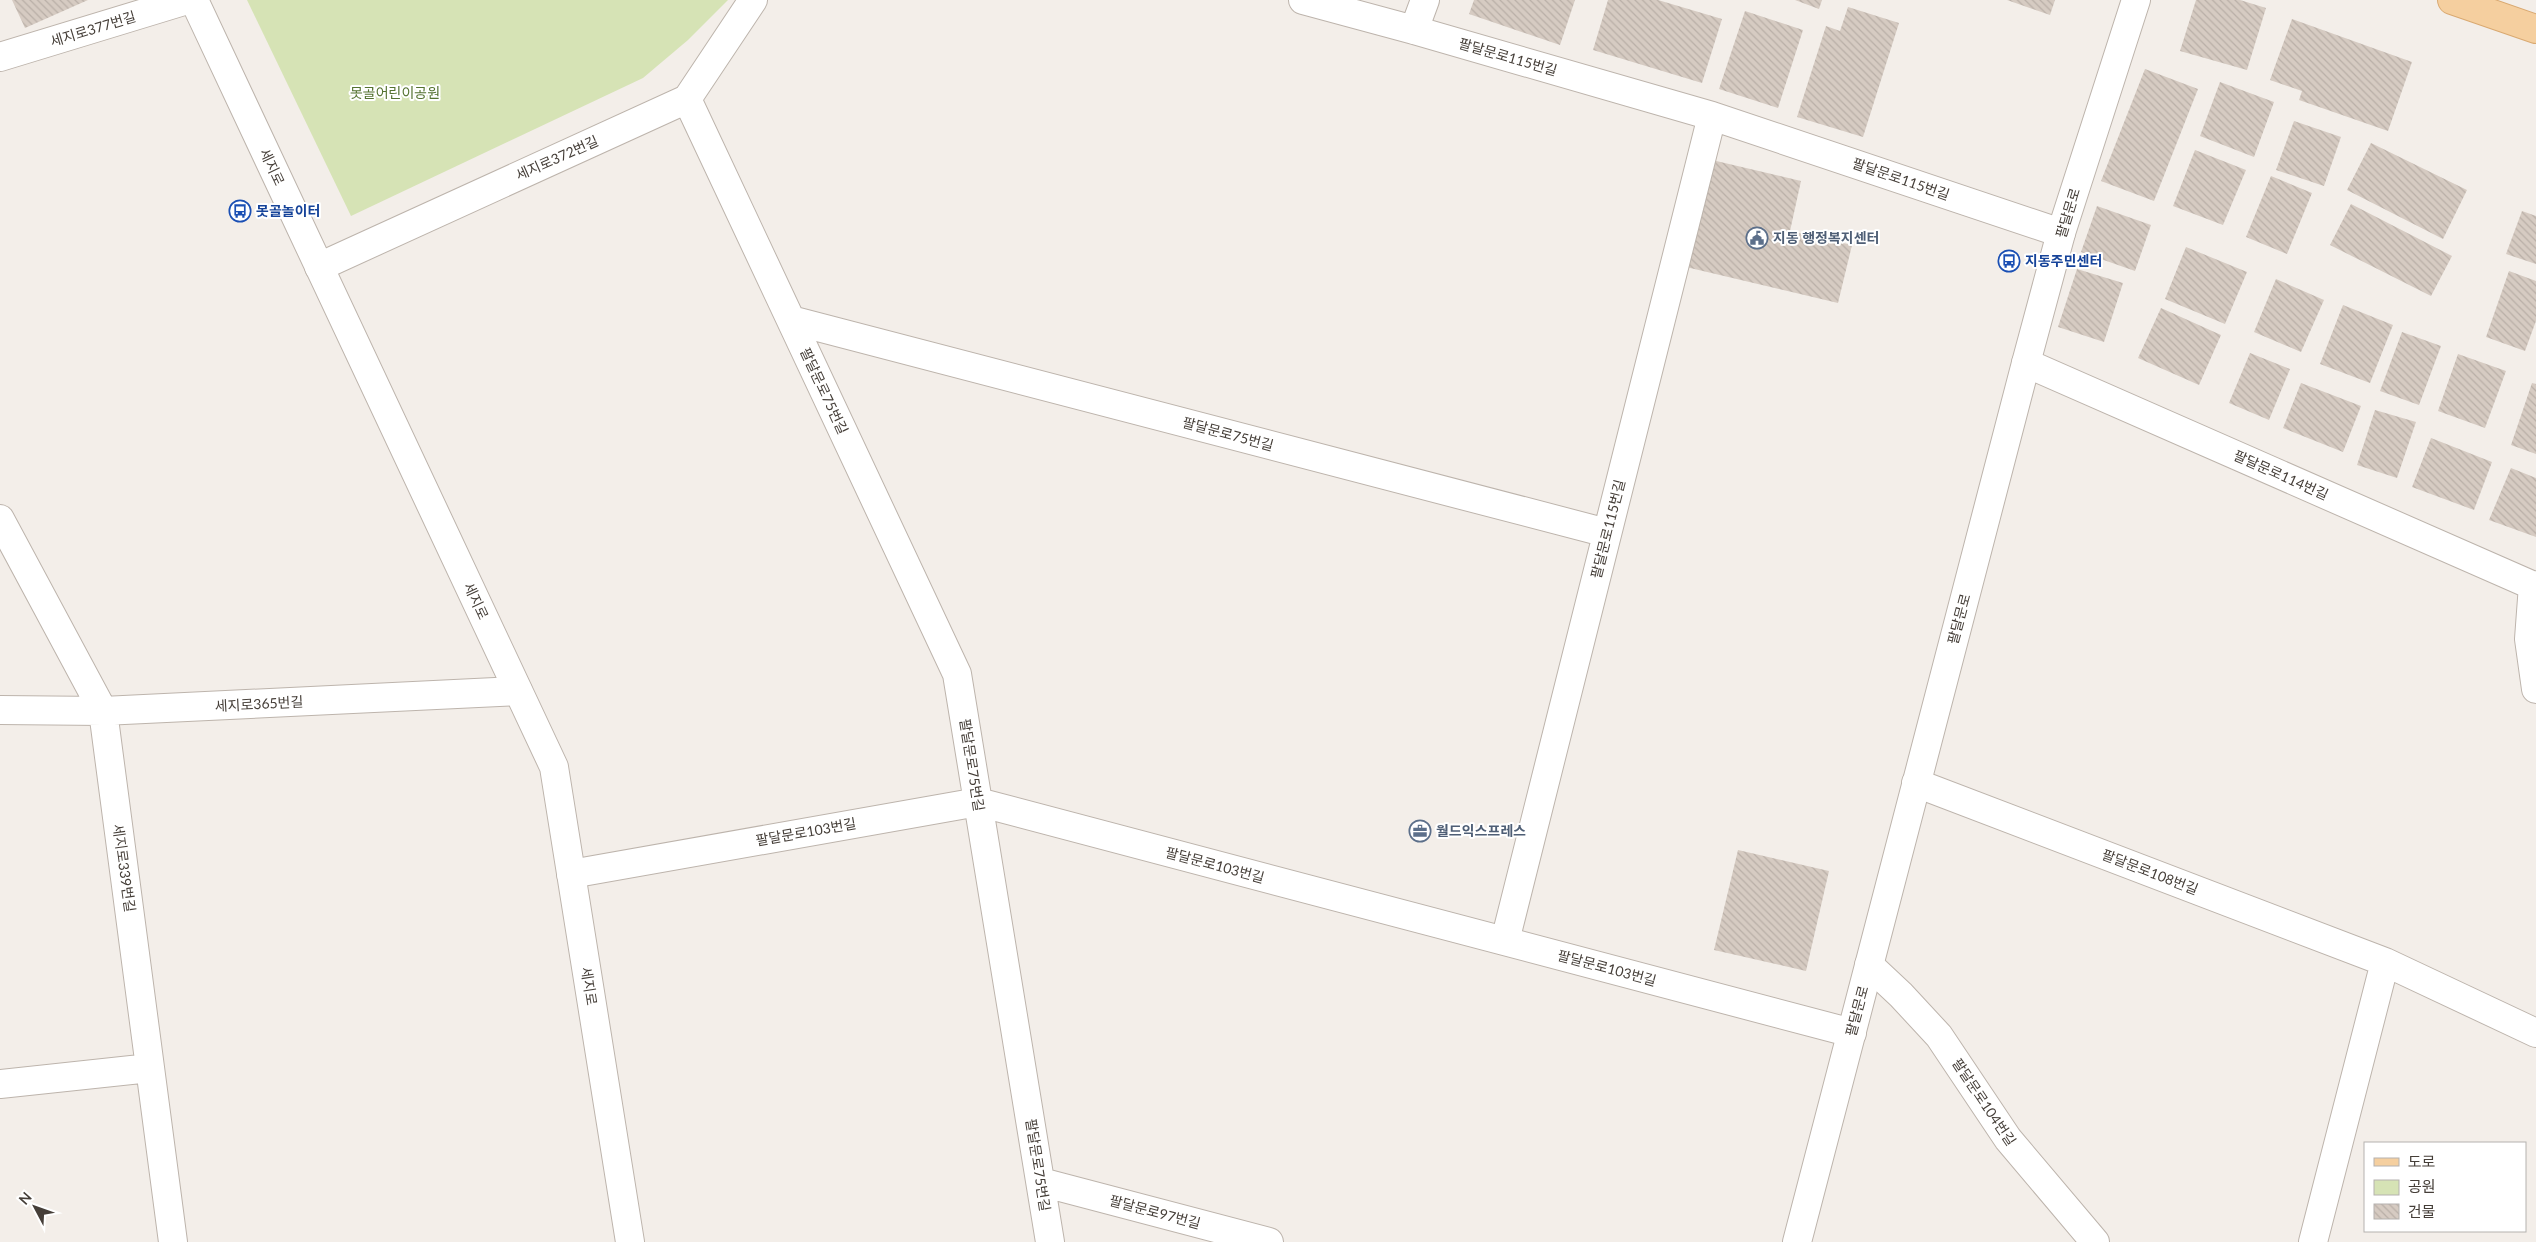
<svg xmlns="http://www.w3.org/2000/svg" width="2536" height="1242" font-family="Lato,'Noto Sans KR',sans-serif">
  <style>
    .green { fill: #d6e3b5 }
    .building { fill: url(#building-back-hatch) }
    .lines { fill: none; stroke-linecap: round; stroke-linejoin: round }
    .minor-casing { stroke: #bdb4ac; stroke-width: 30 }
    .tertiary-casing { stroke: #bdb4ac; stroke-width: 30 }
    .primary-casing { stroke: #d9a971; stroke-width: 30 }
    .minor { stroke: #fff; stroke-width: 28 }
    .tertiary { stroke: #fff; stroke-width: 28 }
    .primary { stroke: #f5cf9f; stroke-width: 28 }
    .labels { text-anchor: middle; stroke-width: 4; stroke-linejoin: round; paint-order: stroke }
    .street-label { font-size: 14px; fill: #453e38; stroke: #fff }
    .park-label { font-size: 14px; fill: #547230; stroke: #fff }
    .transit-label { font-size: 14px; font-weight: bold; fill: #164399; stroke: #fff; text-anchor: start }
    .service-label { font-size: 14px; font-weight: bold; fill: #4e5e75; stroke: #fff; text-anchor: start }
  </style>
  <defs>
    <pattern id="building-back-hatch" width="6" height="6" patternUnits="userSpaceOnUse" patternTransform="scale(1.25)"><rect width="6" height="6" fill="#d6cbc2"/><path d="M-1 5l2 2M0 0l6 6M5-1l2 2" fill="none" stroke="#b9afa7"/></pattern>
  </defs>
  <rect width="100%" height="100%" fill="#f3eee9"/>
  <path class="green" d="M 247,0 L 728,0 L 688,40 L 643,78 L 351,216 Z"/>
  <path class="building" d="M 12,0 L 88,0 L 25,28 Z
    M 1474,0 L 1575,0 L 1560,45 L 1469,14 Z
    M 1608,0 L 1658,0 L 1722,19 L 1702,83 L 1593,50 Z
    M 1795,0 L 1822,0 L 1819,9 Z
    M 2007,0 L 2055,0 L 2050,15 Z
    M 2196,0 L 2240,0 L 2266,8 L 2247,70 L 2180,51 Z
    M 1848,7 L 1899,23 L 1863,137 L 1797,117 L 1826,26 L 1840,31 Z
    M 1745,11 L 1803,30 L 1778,108 L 1719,89 Z
    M 2292,19 L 2412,62 L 2388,131 L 2299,100 L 2302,91 L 2270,80 Z
    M 2145,69 L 2198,89 L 2154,201 L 2101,181 Z
    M 2220,82 L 2274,102 L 2254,157 L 2200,136 Z
    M 2294,121 L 2341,137 L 2324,186 L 2276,170 Z
    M 2371,143 L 2467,190 L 2443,239 L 2347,190 Z
    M 2195,150 L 2246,170 L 2223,225 L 2173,206 Z
    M 1712,160 L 1801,181 L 1790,231 L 1852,245 L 1838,303 L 1686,267 Z
    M 2271,176 L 2312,193 L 2287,254 L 2246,237 Z
    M 2351,204 L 2452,256 L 2431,296 L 2330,245 Z
    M 2097,206 L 2151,225 L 2135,271 L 2081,252 Z
    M 2522,211 L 2536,216 L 2536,264 L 2506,254 Z
    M 2186,247 L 2247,272 L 2225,324 L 2165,299 Z
    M 2077,269 L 2123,283 L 2104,342 L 2058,327 Z
    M 2509,271 L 2536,281 L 2536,321 L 2525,351 L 2486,337 Z
    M 2276,279 L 2324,300 L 2301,352 L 2254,332 Z
    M 2343,305 L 2393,325 L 2370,383 L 2320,364 Z
    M 2161,308 L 2221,335 L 2199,385 L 2138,358 Z
    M 2402,332 L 2441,346 L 2419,405 L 2380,391 Z
    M 2250,353 L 2290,369 L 2269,420 L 2229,403 Z
    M 2458,354 L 2506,371 L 2485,428 L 2438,411 Z
    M 2301,383 L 2361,406 L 2343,452 L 2283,428 Z
    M 2532,383 L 2536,384 L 2536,454 L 2511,445 Z
    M 2375,410 L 2416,422 L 2397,478 L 2357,465 Z
    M 2431,438 L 2492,462 L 2474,510 L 2412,487 Z
    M 2511,468 L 2536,478 L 2536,537 L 2489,520 Z
    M 1738,850 L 1829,871 L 1806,971 L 1714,950 Z"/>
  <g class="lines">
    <g class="minor-casing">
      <path id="minor" d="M 1303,0 L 1414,30 L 1712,116 L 2061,233
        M 1414,30 L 1425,0
        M 0,57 L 187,0
        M 687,99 L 957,674 L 1050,1242
        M 319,267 L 687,99 L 753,0
        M 791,320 L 1607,533
        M 2026,363 L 2536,587
        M 0,519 L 103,711 L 173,1242
        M 2533,585 L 2529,639 L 2536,689
        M 0,710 L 103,711 L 518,691
        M 1916,783 L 2385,962 L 2536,1033
        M 571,874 L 978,802 L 1852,1033
        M 1505,941 L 1712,116
        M 1869,965 L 1901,995 L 1939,1036 L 2008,1139 L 2095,1242
        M 0,1084 L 150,1068
        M 1041,1182 L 1269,1242
        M 2313,1242 L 2385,962"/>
    </g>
    <g class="tertiary-casing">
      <path id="tertiary" d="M 194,0 L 554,767 L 630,1242
        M 1797,1242 L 2026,363 L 2061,233 L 2136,0"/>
    </g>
    <g class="primary-casing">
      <path id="primary" d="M 2452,0 L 2536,29"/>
    </g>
    <use href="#minor" class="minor"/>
    <use href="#tertiary" class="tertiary"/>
    <use href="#primary" class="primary"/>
  </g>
  <defs>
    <g id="bus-ring" transform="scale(1.125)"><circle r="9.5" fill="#fff" stroke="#1a4fb4" stroke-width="1.5"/><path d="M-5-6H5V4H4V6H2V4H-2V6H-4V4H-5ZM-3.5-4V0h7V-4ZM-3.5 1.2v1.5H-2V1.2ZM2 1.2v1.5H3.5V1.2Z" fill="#1a4fb4"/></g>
    <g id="civic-ring" transform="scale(1.125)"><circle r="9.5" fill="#fff" stroke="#5c6f8a" stroke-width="1.5"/><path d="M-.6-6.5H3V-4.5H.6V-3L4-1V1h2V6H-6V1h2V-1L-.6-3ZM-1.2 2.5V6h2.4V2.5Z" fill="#5c6f8a"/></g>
    <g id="office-ring" transform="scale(1.125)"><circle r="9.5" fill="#fff" stroke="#5c6f8a" stroke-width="1.5"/><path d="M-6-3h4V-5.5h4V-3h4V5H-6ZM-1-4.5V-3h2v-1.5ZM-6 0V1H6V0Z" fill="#5c6f8a"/></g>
  </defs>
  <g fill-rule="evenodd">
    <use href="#bus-ring" x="240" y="211"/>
    <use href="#civic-ring" x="1757" y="238"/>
    <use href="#bus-ring" x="2009" y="261"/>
    <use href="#office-ring" x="1420" y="831"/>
  </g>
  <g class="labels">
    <g class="street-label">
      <text transform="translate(93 29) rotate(-17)" y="5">세지로377번길</text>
      <text transform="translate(1508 57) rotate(16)" y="5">팔달문로115번길</text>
      <text transform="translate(557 158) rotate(-24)" y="5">세지로372번길</text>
      <text transform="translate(272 167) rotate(65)" y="5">세지로</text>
      <text transform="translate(1901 179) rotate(19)" y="5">팔달문로115번길</text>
      <text transform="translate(2068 213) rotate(-73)" y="5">팔달문로</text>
      <text transform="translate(824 391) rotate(65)" y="5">팔달문로75번길</text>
      <text transform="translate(1228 434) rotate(15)" y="5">팔달문로75번길</text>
      <text transform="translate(2281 475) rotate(24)" y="5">팔달문로114번길</text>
      <text transform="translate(1608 529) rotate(-76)" y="5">팔달문로115번길</text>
      <text transform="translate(476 601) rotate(65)" y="5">세지로</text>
      <text transform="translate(1959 619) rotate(-75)" y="5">팔달문로</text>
      <text transform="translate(259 704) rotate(-3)" y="5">세지로365번길</text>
      <text transform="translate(972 765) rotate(81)" y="5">팔달문로75번길</text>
      <text transform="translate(806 832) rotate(-10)" y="5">팔달문로103번길</text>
      <text transform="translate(1215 865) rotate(15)" y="5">팔달문로103번길</text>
      <text transform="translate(124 868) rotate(82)" y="5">세지로339번길</text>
      <text transform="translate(2150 872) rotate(21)" y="5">팔달문로108번길</text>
      <text transform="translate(1607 968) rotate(15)" y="5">팔달문로103번길</text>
      <text transform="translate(589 986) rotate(81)" y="5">세지로</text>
      <text transform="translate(1857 1011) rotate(-75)" y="5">팔달문로</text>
      <text transform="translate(1984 1102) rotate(56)" y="5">팔달문로104번길</text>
      <text transform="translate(1038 1165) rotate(81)" y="5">팔달문로75번길</text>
      <text transform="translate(1155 1212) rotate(15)" y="5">팔달문로97번길</text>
    </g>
    <g class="park-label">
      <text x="395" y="98">못골어린이공원</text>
    </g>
    <g class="transit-label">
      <text x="256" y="216">못골놀이터</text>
      <text x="2025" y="266">지동주민센터</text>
    </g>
    <g class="service-label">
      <text x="1773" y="243">지동 행정복지센터</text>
      <text x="1436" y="836">월드익스프레스</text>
    </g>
  </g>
  <rect x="2364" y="1142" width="162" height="90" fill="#ffffff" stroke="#b5b2af"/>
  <rect x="2374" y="1158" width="25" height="8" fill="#f5cf9f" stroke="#b5b2af"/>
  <text x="2408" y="1167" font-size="15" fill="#453e38">도로</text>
  <rect x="2374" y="1180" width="25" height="15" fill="#d6e3b5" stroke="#b5b2af"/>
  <text x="2408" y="1192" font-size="15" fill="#453e38">공원</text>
  <rect x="2374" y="1204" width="25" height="15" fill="url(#building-back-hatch)" stroke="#b5b2af"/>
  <text x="2408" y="1217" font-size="15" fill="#453e38">건물</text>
  <g transform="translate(35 1207) rotate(311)" stroke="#ffffff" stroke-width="4" paint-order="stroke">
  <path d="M0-4L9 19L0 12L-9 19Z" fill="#453e38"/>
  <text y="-8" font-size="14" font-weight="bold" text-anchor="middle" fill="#453e38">N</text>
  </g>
</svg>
